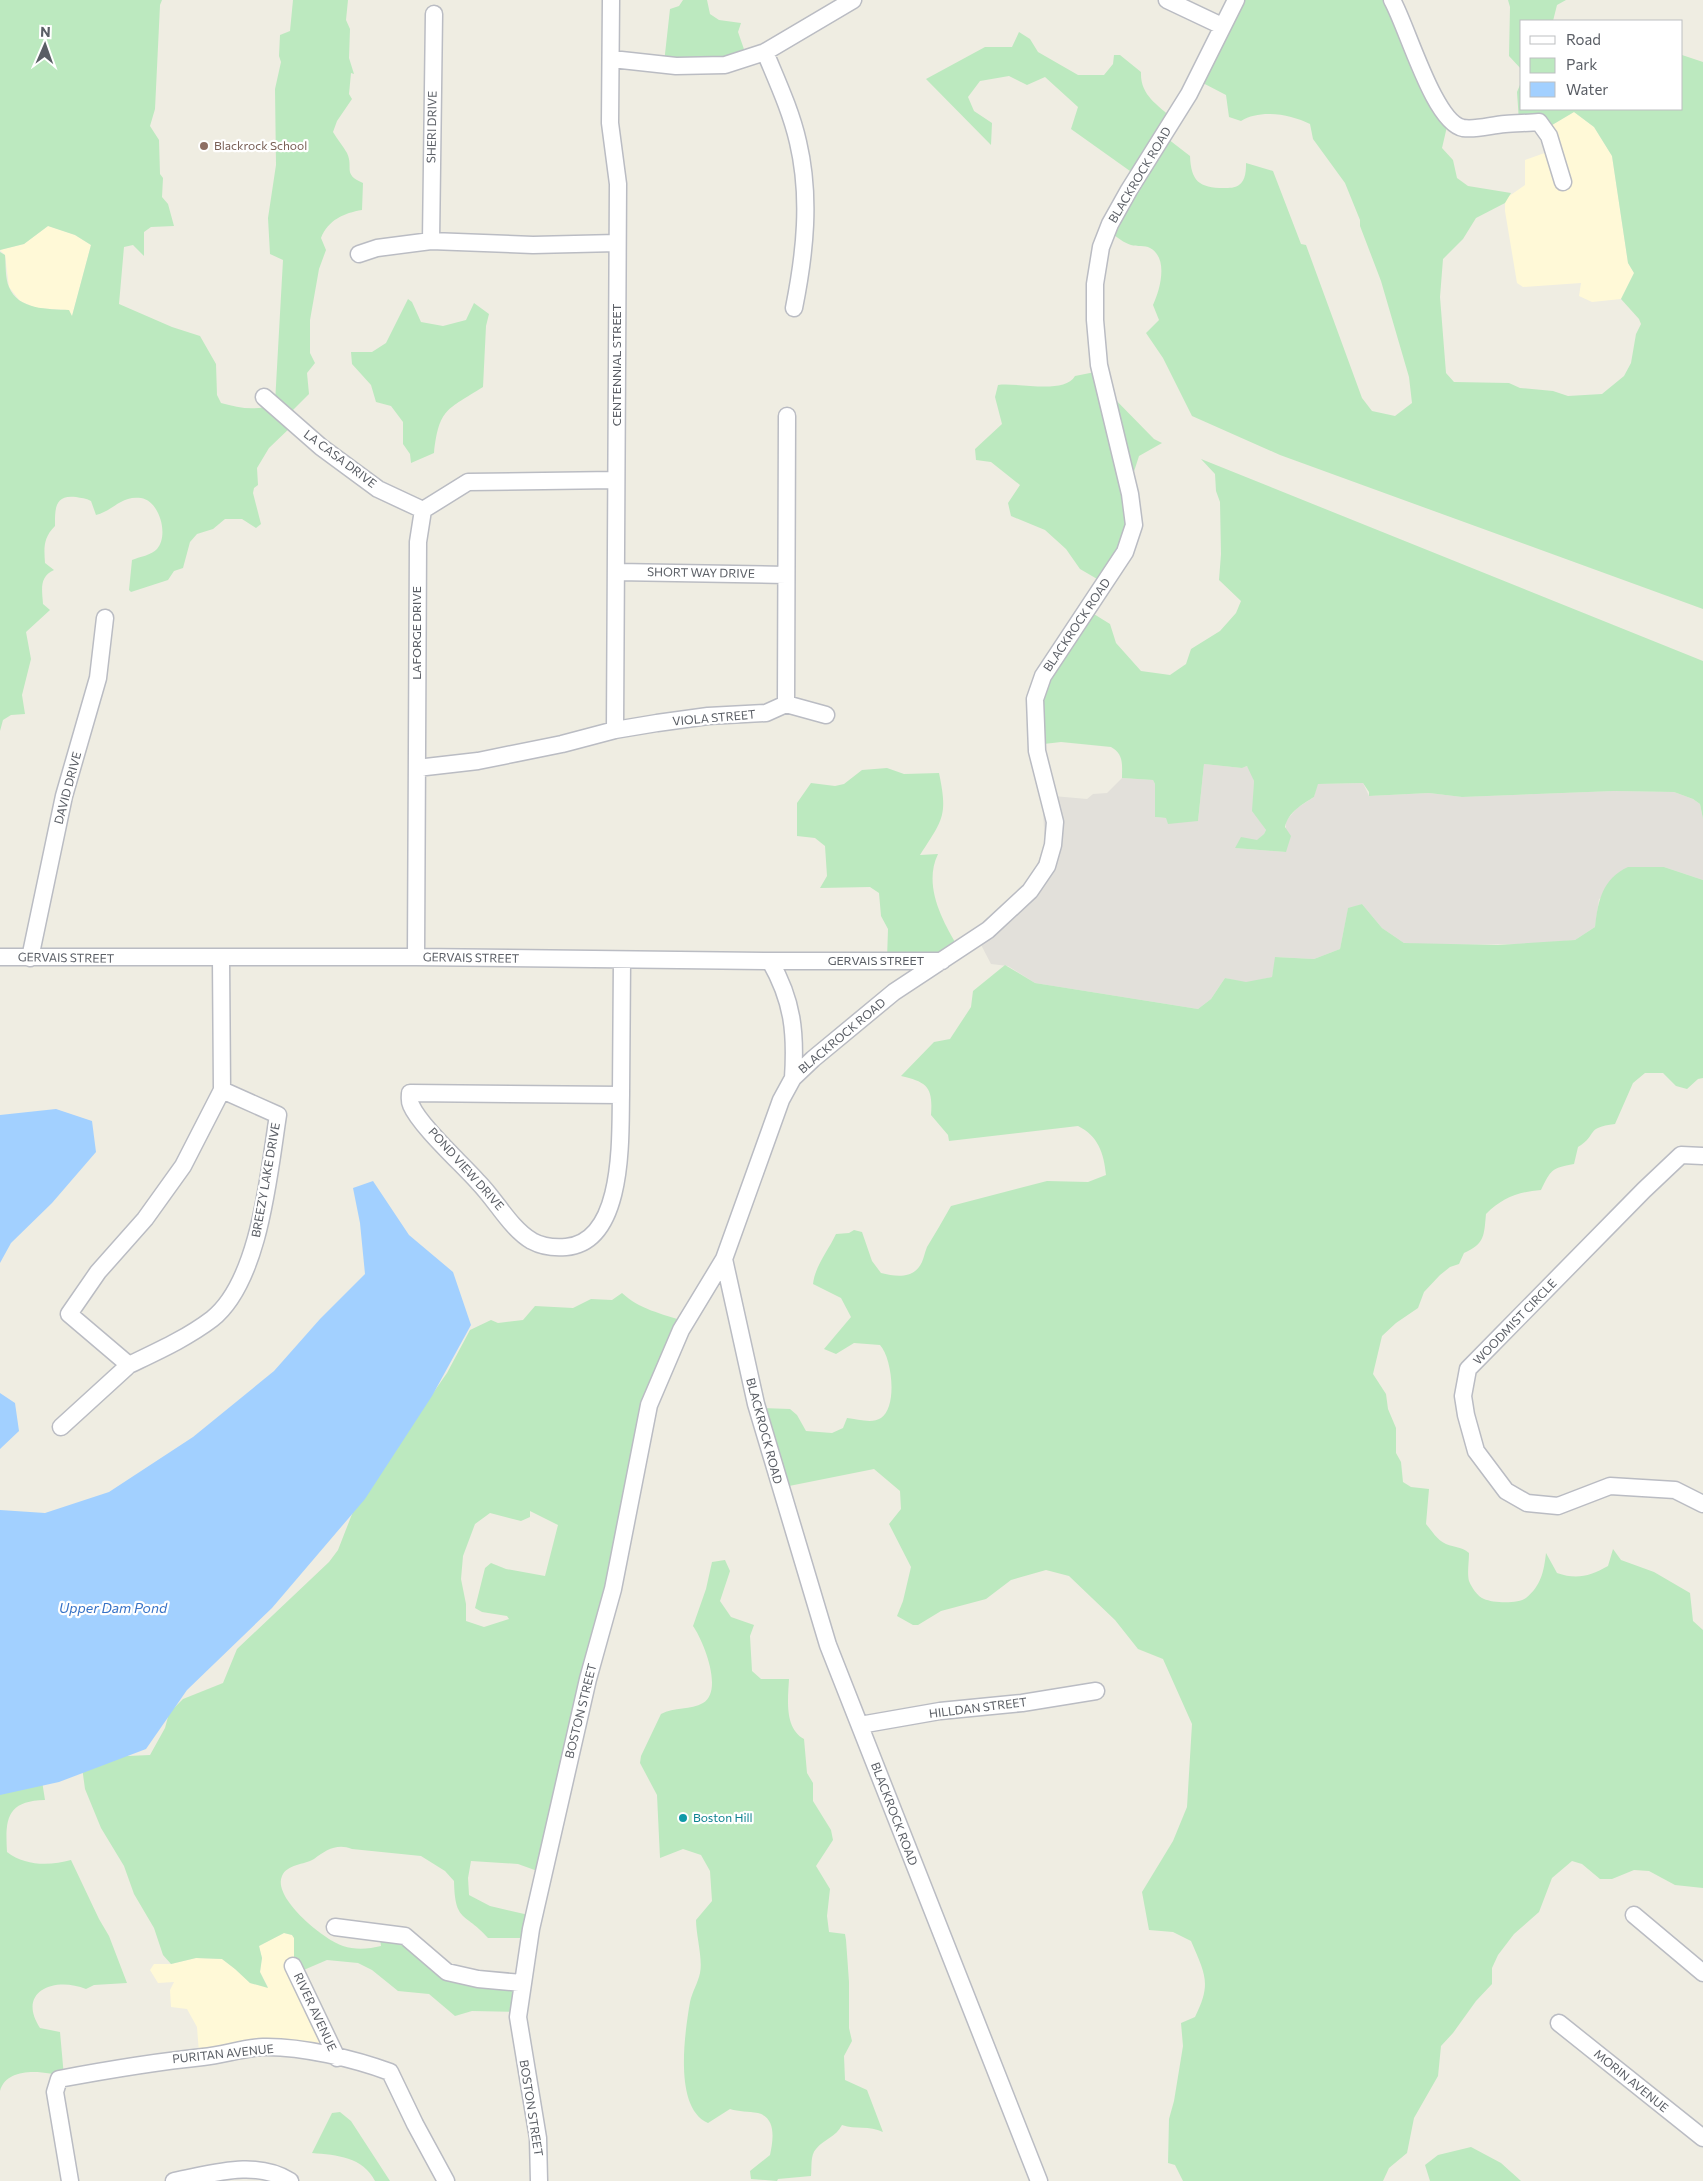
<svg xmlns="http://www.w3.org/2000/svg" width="1703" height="2181" font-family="Commissioner,sans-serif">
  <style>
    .commercial { fill: #fff9d7 }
    .industrial { fill: #e2e0da }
    .green { fill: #bce9bf; fill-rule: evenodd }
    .water { fill: #a2d0ff }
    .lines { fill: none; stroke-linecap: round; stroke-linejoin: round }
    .minor-casing { stroke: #babcc3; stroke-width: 19 }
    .minor { stroke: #fff; stroke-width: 16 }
    .education-dot { fill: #8d6e63; stroke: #fff; stroke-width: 2 }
    .culture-dot { fill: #0f9aa8; stroke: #fff; stroke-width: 2 }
    .labels { text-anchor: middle; stroke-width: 4.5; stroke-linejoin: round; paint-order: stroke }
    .street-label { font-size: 12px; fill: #5a5e65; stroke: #fff }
    .education-label { font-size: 12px; fill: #785e54; stroke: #fff; text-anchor: start }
    .culture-label { font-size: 12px; fill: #0d838f; stroke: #fff; text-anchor: start }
    .water-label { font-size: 14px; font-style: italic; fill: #3672c6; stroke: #fff }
  </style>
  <rect width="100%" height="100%" fill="#efede2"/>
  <path class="commercial" d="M 1574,112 L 1594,127 L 1612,156 L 1628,263 L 1634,273 L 1621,299 L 1592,302 L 1579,296 L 1581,283 L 1523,287 L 1517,283 L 1505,211 L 1505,199 L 1525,185 L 1525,160 L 1553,150 L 1547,128 Z
    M 48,226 L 75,235 L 91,245 L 72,316 L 68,310 L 36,308 L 20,301 L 9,287 L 5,255 L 0,250 L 24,244 Z
    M 284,1933 L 292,1935 L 294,1938 L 294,1966 L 334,2050 L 199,2053 L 197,2027 L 187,2009 L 171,2007 L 170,1990 L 174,1982 L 158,1983 L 150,1970 L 154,1964 L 171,1964 L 196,1958 L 222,1959 L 235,1969 L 250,1983 L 268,1987 L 260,1972 L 262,1958 L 259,1946 Z"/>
  <path class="industrial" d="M 1204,764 L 1242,768 L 1247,766 L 1250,769 L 1254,781 L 1253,811 L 1266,830 L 1264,834 L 1257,841 L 1235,848 L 1286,852 L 1286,821 L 1297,808 L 1314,797 L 1317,784 L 1363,783 L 1369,796 L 1429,793 L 1462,797 L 1614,791 L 1674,792 L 1693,799 L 1700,804 L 1703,819 L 1703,880 L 1664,867 L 1599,899 L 1595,927 L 1575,940 L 1533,944 L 1427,945 L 1404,943 L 1382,928 L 1362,904 L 1348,909 L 1340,949 L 1314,959 L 1276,957 L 1272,977 L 1246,983 L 1225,978 L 1211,999 L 1198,1009 L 1035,983 L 1008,966 L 991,964 L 978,939 L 992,927 L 1034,872 L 1045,844 L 1042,795 L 1087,799 L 1093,794 L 1107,793 L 1122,778 L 1153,780 L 1155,784 L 1155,817 L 1198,821 Z"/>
  <path class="green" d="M 0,0 L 162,0 L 160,5 L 155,109 L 150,126 L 159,140 L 160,174 L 163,178 L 162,197 L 168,204 L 174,226 L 151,227 L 144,232 L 144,256 L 133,245 L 124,247 L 119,304 L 172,327 L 200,336 L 216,364 L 217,395 L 221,403 C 240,408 257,412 275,403 L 283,260 L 270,254 L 268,218 L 276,165 L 275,89 L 281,62 L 279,56 L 280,35 L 290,31 L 293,0 L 348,0 L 346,20 L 350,29 L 349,58 L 354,74 L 351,73 L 349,94 L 352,99 L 337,121 L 333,132 C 337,139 343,146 347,153 C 354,168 342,174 363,183 L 362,210 C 344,213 328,220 321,238 L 326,250 L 319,269 L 310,320 L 310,353 L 315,363 L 307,373 L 309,394 L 288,415 L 294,424 L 269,448 L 257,468 L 258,485 L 254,488 L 253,493 L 261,524 L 256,528 L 242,519 L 225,519 L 213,529 L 197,534 L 190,542 L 183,568 L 174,571 L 168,580 L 131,592 L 129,590 L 132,560 C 139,557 152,555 157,549 C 169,536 160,501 141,498 C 121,495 113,511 96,515 L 91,501 C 86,498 81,498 76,497 C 54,494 55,510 55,526 C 43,538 44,548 45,563 L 54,570 C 39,577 42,589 43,604 L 50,610 L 26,632 L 31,659 L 22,695 L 25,714 L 11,715 L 3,720 L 0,731 L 0,252 L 5,255 C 6,265 5,278 9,287 C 18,310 48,309 69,310 L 72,316 L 91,245 L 75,235 L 48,226 L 24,244 L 0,250 Z
    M 683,0 L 707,0 L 710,14 L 719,20 L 741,23 L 738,32 L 746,55 L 664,63 L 670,9 L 679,6 Z
    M 1237,0 L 1394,0 L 1449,118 L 1442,148 L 1453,160 L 1457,178 L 1468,186 L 1511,193 L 1505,203 L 1476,218 L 1463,239 L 1443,259 L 1440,297 L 1446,373 L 1454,382 L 1509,383 L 1520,388 L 1553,391 L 1568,396 L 1602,394 L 1624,376 L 1631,363 L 1636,334 L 1641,324 L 1639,319 L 1621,299 L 1634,273 L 1628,263 L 1612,156 L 1594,127 L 1574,112 L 1547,128 L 1519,121 L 1517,92 L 1522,80 L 1522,109 L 1682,109 L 1682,55 L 1703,62 L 1703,609 L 1280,455 L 1192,416 L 1163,358 L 1146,333 L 1159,320 L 1153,305 C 1160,290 1169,258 1150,248 C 1145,245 1137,247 1131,245 C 1124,243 1117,237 1111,233 L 1137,176 L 1071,129 L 1078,107 L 1045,77 L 1027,85 L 1009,76 L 980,81 L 968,97 L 974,111 L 992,123 L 991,145 L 926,79 L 985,47 L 1012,47 L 1019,32 L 1030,39 L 1038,52 L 1078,75 L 1104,75 L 1113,64 L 1114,55 L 1120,55 L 1141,72 C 1140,95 1157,104 1173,119 L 1168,139 L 1190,156 C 1191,181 1199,188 1224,188 C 1229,188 1235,188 1239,185 C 1246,180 1246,170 1246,163 L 1273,171 L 1301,244 L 1306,245 L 1362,398 L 1372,411 L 1395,416 L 1412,403 L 1409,377 L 1381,281 L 1360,226 L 1360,220 L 1345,183 L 1313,139 L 1310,124 C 1290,114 1260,109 1241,121 L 1229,117 L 1226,95 L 1199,81 Z
    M 1508,0 L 1566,0 L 1557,5 L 1553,21 L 1522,21 L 1522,70 L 1509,56 L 1510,7 Z
    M 408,299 L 412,302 L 421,322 L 443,326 L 466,320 L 474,303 L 489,314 L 486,326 L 483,387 C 447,410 439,408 434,453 L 411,463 L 410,454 L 403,444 L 403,422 L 391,406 L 376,402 L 371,385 L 352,364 L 351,352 L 372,352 L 386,343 Z
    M 1100,371 L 1106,390 L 1154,439 L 1162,443 L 1139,456 L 1129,487 L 1132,528 L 1104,583 L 1080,569 L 1066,549 L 1045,530 L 1011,516 L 1008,503 L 1020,485 L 991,462 L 976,460 L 975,449 L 1002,424 L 995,397 L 998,385 C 1018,382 1064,395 1075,376 Z
    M 1201,459 L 1703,661 L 1703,819 L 1700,804 L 1693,799 L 1674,792 L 1614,791 L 1462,797 L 1429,793 L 1369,796 L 1369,792 L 1363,783 L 1318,784 L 1314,797 C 1303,804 1288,812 1285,827 L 1291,836 L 1286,852 L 1235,848 L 1241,837 L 1257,840 L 1264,834 L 1266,830 L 1252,811 L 1254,781 L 1247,766 L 1242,768 L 1204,764 L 1198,821 L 1168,824 L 1166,818 L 1155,817 L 1155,784 L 1153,780 L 1122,778 C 1122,765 1124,754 1111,747 L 1061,742 L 1035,745 L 1035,699 L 1089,611 L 1110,624 L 1116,643 L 1141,671 L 1170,675 L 1186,664 L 1191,649 L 1220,631 L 1236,613 L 1241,601 L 1219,580 L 1221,554 L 1220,502 L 1216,491 L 1215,474 Z
    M 887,768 L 904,774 L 939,773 C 948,816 943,819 920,855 L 938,854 C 923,885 942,920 958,947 L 954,952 L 887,959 L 888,929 L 881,916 L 879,893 L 870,887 L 820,888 L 827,876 L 825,846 L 815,838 L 797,836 L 797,803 L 811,783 L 835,786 L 844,784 L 862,770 Z
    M 1628,867 L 1664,867 L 1703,880 L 1703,1078 L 1698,1079 L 1687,1089 L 1676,1086 L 1663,1073 L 1645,1073 L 1633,1083 L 1615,1124 C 1584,1128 1599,1134 1578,1147 L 1574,1164 C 1551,1168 1551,1170 1541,1190 C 1518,1192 1502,1198 1486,1214 C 1484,1235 1485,1244 1464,1253 L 1459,1264 L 1450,1267 L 1440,1275 L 1424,1292 L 1418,1308 L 1396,1323 L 1382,1336 L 1373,1374 L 1386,1394 L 1388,1409 L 1396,1428 L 1396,1453 L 1401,1462 L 1403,1482 L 1411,1487 L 1429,1489 L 1426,1524 C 1432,1531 1437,1540 1446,1544 C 1455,1548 1461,1546 1469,1553 C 1469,1562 1467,1573 1469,1581 C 1472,1588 1477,1596 1484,1599 C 1493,1603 1518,1604 1526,1598 C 1541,1586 1544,1571 1546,1553 L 1557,1573 C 1577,1580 1590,1576 1608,1566 L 1613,1549 L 1621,1560 L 1654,1572 L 1690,1593 L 1693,1621 L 1703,1630 L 1703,1888 L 1675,1885 L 1649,1871 L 1634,1870 L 1612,1879 L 1600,1879 L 1582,1864 L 1572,1861 L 1552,1878 L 1539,1912 L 1514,1934 L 1498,1955 L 1492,1968 L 1492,1984 L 1476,2001 L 1453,2033 L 1441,2046 L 1438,2076 L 1414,2118 L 1407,2153 L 1389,2168 L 1383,2181 L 1183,2181 L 1175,2165 L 1168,2163 L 1169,2119 L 1174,2101 L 1183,2046 L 1181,2023 L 1195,2017 C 1212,1983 1205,1974 1191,1941 L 1173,1932 L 1149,1930 L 1142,1892 L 1173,1841 L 1187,1807 L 1192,1724 L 1163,1659 L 1138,1649 L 1115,1620 L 1069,1576 L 1046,1570 L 1011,1580 L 986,1599 L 941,1611 L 918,1625 L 913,1625 L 897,1616 L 903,1601 L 911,1567 L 889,1524 L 901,1509 L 900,1491 L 874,1469 L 779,1488 L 759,1408 L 790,1409 L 797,1415 L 806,1431 L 832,1433 L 843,1428 L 847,1418 C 858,1419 872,1424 881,1418 C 898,1406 892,1358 880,1345 L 854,1343 L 836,1354 L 824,1349 L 851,1317 L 841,1298 L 813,1284 C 815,1266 828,1251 836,1234 L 849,1233 L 854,1230 L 862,1232 L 872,1261 L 881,1273 C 897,1277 914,1279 922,1262 C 924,1257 925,1252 927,1247 C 935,1234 943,1220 951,1206 L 1047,1181 L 1088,1182 L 1106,1175 C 1104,1153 1098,1136 1078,1126 L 949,1141 L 948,1135 L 931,1115 C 933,1088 928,1082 901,1076 L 934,1042 L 950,1039 L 971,1007 L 973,991 L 1005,965 L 1035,983 L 1198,1009 L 1211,999 L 1225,978 L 1246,982 L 1272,977 L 1275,957 L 1314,959 L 1340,949 L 1348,908 L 1362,904 L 1382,928 L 1404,943 L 1498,945 L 1575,940 L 1595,927 C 1598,901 1602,879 1628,867 Z
    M 622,1293 C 639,1309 662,1314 684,1321 L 649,1403 L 543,1873 L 518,1864 L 471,1861 L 468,1878 L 469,1895 L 490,1906 L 533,1916 L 528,1938 L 488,1938 C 464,1911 455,1923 454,1881 L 445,1871 L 421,1856 L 352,1849 C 337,1843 326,1850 314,1859 C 304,1865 287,1864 282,1876 C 272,1898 324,1940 343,1946 C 355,1950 369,1949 381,1946 L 380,1939 L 414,1943 L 459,1971 L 468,1973 L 523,1974 L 519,2012 L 472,2011 L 455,2016 L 429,1994 L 398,1991 L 372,1970 L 358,1963 L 327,1960 L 299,1972 L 294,1966 L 294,1938 L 292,1935 L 284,1933 L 259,1946 L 262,1958 L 260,1972 L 268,1988 L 250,1983 L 235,1969 L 222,1959 L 196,1958 L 171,1964 L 163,1955 L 154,1928 L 134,1894 L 124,1866 L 101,1828 L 85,1789 L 82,1767 L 106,1757 L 150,1755 L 165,1728 L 169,1713 L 183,1699 L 223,1683 L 237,1649 L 329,1562 L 338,1550 L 354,1509 L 367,1488 L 447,1373 L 470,1330 L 491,1320 L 498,1323 L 523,1320 L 535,1306 L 573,1308 L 591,1299 L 612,1300 ZM 530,1511 L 558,1525 L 545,1576 L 506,1569 L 491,1563 L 485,1568 L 475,1608 L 482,1612 L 507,1616 L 509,1619 L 484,1627 L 466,1621 L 466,1604 L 461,1579 L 463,1556 L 475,1524 L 490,1513 L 521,1521 L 530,1517 Z
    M 725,1560 L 730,1571 L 720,1601 L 731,1617 L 754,1625 L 750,1636 L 752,1671 L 761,1679 L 789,1679 C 788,1699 784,1728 804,1739 L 807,1773 L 813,1783 L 813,1801 L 831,1830 L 833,1840 L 816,1866 L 830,1889 L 827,1916 L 829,1932 L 845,1934 L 846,1940 L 849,1982 L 849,2028 L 852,2041 L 844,2056 L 845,2080 L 867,2090 L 883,2132 C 869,2125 856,2130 842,2125 C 836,2137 824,2139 816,2149 C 810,2155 812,2168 811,2176 L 778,2179 L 777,2181 L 751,2179 L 750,2171 L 770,2155 C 773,2141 777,2118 758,2113 C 748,2111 739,2112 730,2109 L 708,2123 C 673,2108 685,2032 690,2002 C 692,1992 698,1983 700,1973 C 703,1959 696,1935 696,1920 L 712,1901 L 710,1871 L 701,1855 L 683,1849 L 660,1858 L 657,1795 L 640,1763 L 641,1756 L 661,1714 C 674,1707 691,1710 703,1703 C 724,1691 703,1640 693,1626 L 706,1589 L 712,1562 Z
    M 42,1781 L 45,1800 C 7,1801 5,1818 7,1852 C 25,1866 50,1866 71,1860 L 99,1919 L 109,1936 L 127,1983 L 94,1985 L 86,1989 C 55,1976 16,1991 40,2028 L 60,2032 L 64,2077 C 45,2071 7,2066 0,2091 L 0,1791 Z
    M 340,2112 L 351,2121 L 390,2181 L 375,2181 C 363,2157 337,2155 312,2153 L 332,2113 Z
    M 1471,2147 L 1501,2163 L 1521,2181 L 1430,2181 L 1425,2165 L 1438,2155 Z"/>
  <path class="water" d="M 56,1109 L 92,1121 L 96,1152 L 52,1203 L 11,1243 L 0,1263 L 0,1115 Z
    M 373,1181 L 409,1235 L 453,1272 L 471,1325 L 432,1396 L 365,1499 L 272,1608 L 187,1690 L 146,1749 L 59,1782 L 0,1795 L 0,1510 L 45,1513 L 109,1492 L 193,1437 L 274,1371 L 320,1319 L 365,1274 L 360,1223 L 353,1188 Z
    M 0,1393 L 15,1403 L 19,1431 L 0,1449 Z"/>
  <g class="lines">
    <g class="minor-casing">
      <path id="minor" d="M 611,0 L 610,123 L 618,184 L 615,730
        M 1167,0 L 1222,26
        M 1392,0 C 1407,26 1434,123 1463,128 C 1477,130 1491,125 1505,124 C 1516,123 1528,123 1539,122 L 1549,136 L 1563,182
        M 765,52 C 777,81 791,111 798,142 C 811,197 805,253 794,308
        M 612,59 L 676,66 L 725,65 L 765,52 L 853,0
        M 431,241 L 434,14
        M 359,254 L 377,248 L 431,241 L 533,245 L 617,243
        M 264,397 L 321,447 L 378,489 L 423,510
        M 617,572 L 786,575
        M 786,704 L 787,416
        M 786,704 L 826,715
        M 417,768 L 478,761 L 562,744 L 615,730 L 657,723 L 708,716 L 766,713 L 786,704
        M 0,957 L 416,957 L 770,961 L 942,961
        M 416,957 L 418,542 L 423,510 L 468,482 L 615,480
        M 30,958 L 64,796 L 98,678 L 105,618
        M 221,958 L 222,1090 L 183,1166 L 145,1219 L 98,1272 L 69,1314 L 129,1365 C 158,1351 187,1338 212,1319 C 260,1281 269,1172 278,1115 L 222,1090
        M 770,961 C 793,1001 796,1033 793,1078
        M 410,1093 L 621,1095 C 620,1137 625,1242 566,1247 C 554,1248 543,1247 532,1241 C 510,1228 496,1200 478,1182 C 461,1163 420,1126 411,1105 C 409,1101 410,1097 410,1093 Z
        M 621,1095 L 622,960
        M 1703,1156 L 1681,1155 L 1644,1190 L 1468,1369 L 1463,1396 L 1466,1415 L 1476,1451 L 1506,1491 L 1527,1503 L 1558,1506 L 1610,1486 L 1675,1490 L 1703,1504
        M 61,1427 L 129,1365
        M 860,1725 L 940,1711 L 1022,1703 L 1096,1691
        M 1634,1915 L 1703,1973
        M 335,1927 L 405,1936 L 447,1972 L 478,1979 L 522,1983
        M 293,1966 L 337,2058
        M 1559,2023 L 1703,2138
        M 70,2181 L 55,2092 L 59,2079 C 107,2070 154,2062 203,2057 C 223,2055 243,2048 263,2047 C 301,2046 355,2059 390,2072 L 415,2124 L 446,2181
        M 174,2181 C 212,2174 255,2159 290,2181
        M 539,2181 L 538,2138 L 518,2017 L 531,1929 L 588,1679 L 613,1589 L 649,1405 L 681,1330 L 724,1259
        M 1039,2181 L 828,1645 L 756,1404 L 724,1259 L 781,1100 L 793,1078 L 813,1059 L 894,992 L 988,930 L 1030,891 L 1047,866 L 1053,845 L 1055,822 L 1037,751 L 1035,699 L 1043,676 L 1125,552 L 1134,525 L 1130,494 L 1099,365 L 1095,320 L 1095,284 L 1101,247 L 1110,224 L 1129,190 L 1189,94 L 1236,0"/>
    </g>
    <use href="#minor" class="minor"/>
  </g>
  <circle class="education-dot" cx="204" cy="146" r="5"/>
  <circle class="culture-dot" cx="683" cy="1818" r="5"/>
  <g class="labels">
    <g class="street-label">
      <text transform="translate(432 127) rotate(-89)" y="4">SHERI DRIVE</text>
      <text transform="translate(1140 175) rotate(-59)" y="4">BLACKROCK ROAD</text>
      <text transform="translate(617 365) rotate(-90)" y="4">CENTENNIAL STREET</text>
      <text transform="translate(340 459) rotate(37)" y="4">LA CASA DRIVE</text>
      <text transform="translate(701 573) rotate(1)" y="4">SHORT WAY DRIVE</text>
      <text transform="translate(1077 625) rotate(-56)" y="4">BLACKROCK ROAD</text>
      <text transform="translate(417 633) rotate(-90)" y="4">LAFORGE DRIVE</text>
      <text transform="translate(714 718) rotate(-5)" y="4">VIOLA STREET</text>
      <text transform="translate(68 788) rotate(-75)" y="4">DAVID DRIVE</text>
      <text transform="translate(66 958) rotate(1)" y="4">GERVAIS STREET</text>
      <text transform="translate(471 958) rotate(1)" y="4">GERVAIS STREET</text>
      <text x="876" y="965">GERVAIS STREET</text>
      <text transform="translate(842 1036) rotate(-40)" y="4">BLACKROCK ROAD</text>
      <text transform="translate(466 1169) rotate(48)" y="4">POND VIEW DRIVE</text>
      <text transform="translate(266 1180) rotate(-80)" y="4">BREEZY LAKE DRIVE</text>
      <text transform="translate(1515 1322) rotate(-46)" y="4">WOODMIST CIRCLE</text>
      <text transform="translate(764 1431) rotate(75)" y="4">BLACKROCK ROAD</text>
      <text transform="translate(978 1708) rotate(-7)" y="4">HILLDAN STREET</text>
      <text transform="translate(581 1711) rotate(-76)" y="4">BOSTON STREET</text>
      <text transform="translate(894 1814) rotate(69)" y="4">BLACKROCK ROAD</text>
      <text transform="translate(315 2012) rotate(65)" y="4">RIVER AVENUE</text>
      <text transform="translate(223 2054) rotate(-6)" y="4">PURITAN AVENUE</text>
      <text transform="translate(1631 2081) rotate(39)" y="4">MORIN AVENUE</text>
      <text transform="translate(531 2108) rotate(81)" y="4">BOSTON STREET</text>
    </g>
    <g class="education-label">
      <text x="214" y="150">Blackrock School</text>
    </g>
    <g class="culture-label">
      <text x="693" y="1822">Boston Hill</text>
    </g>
    <g class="water-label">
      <text x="113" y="1613">Upper Dam Pond</text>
    </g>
  </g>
  <rect x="1520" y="20" width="162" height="90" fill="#ffffff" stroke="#bdbfc1"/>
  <rect x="1530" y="36" width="25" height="8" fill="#ffffff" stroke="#bdbfc1"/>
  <text x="1566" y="45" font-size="15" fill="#5a5e65">Road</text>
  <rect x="1530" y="58" width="25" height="15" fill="#bce9bf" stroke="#bdbfc1"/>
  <text x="1566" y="70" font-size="15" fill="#5a5e65">Park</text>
  <rect x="1530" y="82" width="25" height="15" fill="#a2d0ff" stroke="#bdbfc1"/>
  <text x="1566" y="95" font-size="15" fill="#5a5e65">Water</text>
  <g transform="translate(45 45) rotate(2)" stroke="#ffffff" stroke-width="4" paint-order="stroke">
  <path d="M0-4L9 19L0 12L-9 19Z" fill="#5a5e65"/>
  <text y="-8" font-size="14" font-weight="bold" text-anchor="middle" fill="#5a5e65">N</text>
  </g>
</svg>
